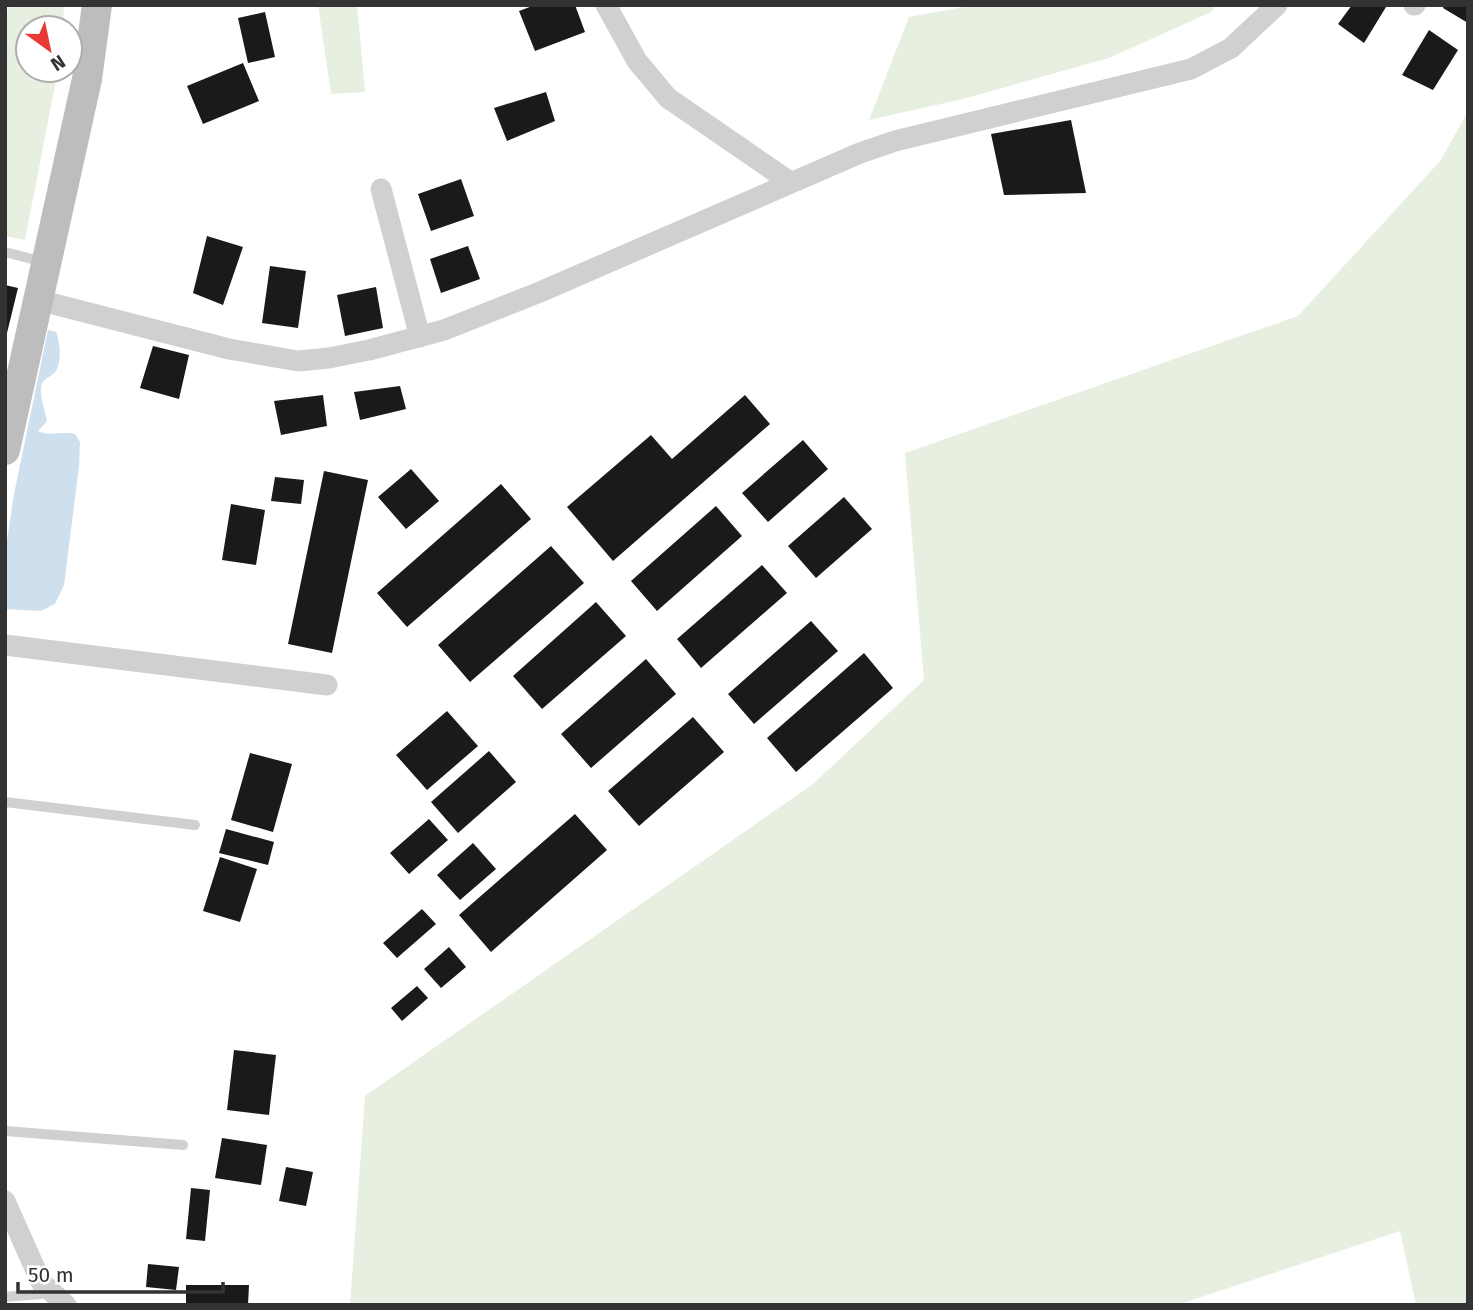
<svg xmlns="http://www.w3.org/2000/svg" width="1473" height="1310" font-family="'Fira Sans',sans-serif">
  <style>
    .green { fill: #e7efe1 }
    .water { fill: #cedfee }
    .building { fill: #1a1a1a }
    .lines { fill: none; stroke-linecap: round; stroke-linejoin: round }
    .lane { stroke: #d0d0d0; stroke-width: 10 }
    .street { stroke: #d0d0d0; stroke-width: 21 }
    .secondary { stroke: #bdbdbd; stroke-width: 30 }
  </style>
  <rect width="100%" height="100%" fill="#fff"/>
  <path class="green" d="M 10,5 L 64,5 L 63,28 L 28,28 L 28,70 L 58,70 L 25,240 L 5,236 L 5,14 Z
    M 318,5 L 357,5 L 365,92 L 331,94 Z
    M 975,5 L 1216,5 L 1211,12 L 1109,58 L 963,99 L 869,120 L 909,17 Z
    M 1468,111 L 1468,1305 L 1416,1305 L 1400,1231 L 1177,1305 L 350,1305 L 365,1096 L 813,784 L 924,680 L 905,453 L 1298,316 L 1441,160 Z"/>
  <path class="water" d="M 48,330 L 56,332 C 60,342 62,360 56,371 C 52,377 42,378 41,387 C 40,397 45,411 47,421 L 38,431 C 49,437 63,431 75,434 L 80,442 L 79,466 L 64,585 L 55,604 L 41,611 L 5,609 L 5,554 L 14,494 Z"/>
  <path class="building" d="M 535,5 L 575,5 L 585,32 L 535,51 L 519,11 Z
    M 1352,5 L 1383,5 L 1386,7 L 1364,43 L 1338,24 Z
    M 1444,5 L 1468,5 L 1468,23 L 1443,8 Z
    M 265,12 L 275,57 L 248,63 L 238,18 Z
    M 1429,30 L 1458,50 L 1433,90 L 1402,75 Z
    M 243,63 L 259,101 L 203,124 L 187,86 Z
    M 546,92 L 555,121 L 507,141 L 494,108 Z
    M 1071,120 L 1086,193 L 1004,195 L 991,134 Z
    M 461,179 L 474,216 L 431,231 L 418,194 Z
    M 207,236 L 243,247 L 223,305 L 193,293 Z
    M 468,246 L 480,279 L 441,293 L 430,259 Z
    M 270,266 L 306,271 L 298,328 L 262,323 Z
    M 5,285 L 18,288 L 6,337 L 5,337 Z
    M 376,287 L 383,328 L 345,336 L 337,295 Z
    M 153,346 L 189,355 L 179,399 L 140,388 Z
    M 400,386 L 406,409 L 360,420 L 354,392 Z
    M 323,395 L 327,426 L 281,435 L 274,401 Z
    M 745,395 L 770,424 L 613,561 L 567,507 L 651,435 L 672,459 Z
    M 803,440 L 828,469 L 768,522 L 742,493 Z
    M 411,469 L 439,501 L 406,529 L 378,497 Z
    M 324,471 L 368,480 L 332,653 L 288,644 Z
    M 275,477 L 304,480 L 301,504 L 271,501 Z
    M 501,484 L 531,519 L 407,627 L 377,593 Z
    M 844,497 L 872,529 L 816,578 L 788,546 Z
    M 231,504 L 265,510 L 256,565 L 222,560 Z
    M 716,506 L 742,536 L 657,611 L 631,581 Z
    M 551,546 L 584,583 L 470,682 L 438,645 Z
    M 762,565 L 787,593 L 701,668 L 677,639 Z
    M 596,602 L 626,636 L 542,709 L 513,676 Z
    M 811,621 L 838,651 L 754,724 L 728,694 Z
    M 864,653 L 893,688 L 796,772 L 767,738 Z
    M 646,659 L 676,694 L 591,768 L 561,734 Z
    M 447,711 L 478,746 L 427,790 L 396,755 Z
    M 693,717 L 724,752 L 639,826 L 608,791 Z
    M 489,751 L 516,782 L 458,833 L 431,802 Z
    M 250,753 L 292,764 L 273,832 L 231,820 Z
    M 575,814 L 607,850 L 491,952 L 459,915 Z
    M 429,819 L 448,840 L 409,874 L 390,853 Z
    M 226,829 L 274,842 L 268,865 L 219,853 Z
    M 473,843 L 496,869 L 460,900 L 437,875 Z
    M 220,857 L 257,869 L 240,922 L 203,911 Z
    M 422,909 L 436,924 L 397,958 L 383,943 Z
    M 449,947 L 466,967 L 441,988 L 424,969 Z
    M 417,986 L 428,998 L 402,1021 L 391,1008 Z
    M 234,1050 L 276,1055 L 269,1115 L 227,1110 Z
    M 222,1138 L 267,1145 L 261,1185 L 215,1178 Z
    M 286,1167 L 313,1172 L 306,1206 L 279,1201 Z
    M 191,1188 L 210,1190 L 205,1241 L 186,1239 Z
    M 148,1264 L 179,1267 L 176,1290 L 146,1287 Z
    M 186,1285 L 249,1285 L 248,1305 L 186,1305 Z"/>
  <g class="lines">
    <path class="lane" d="M 5,252 L 43,262
      M 5,802 L 195,825
      M 5,1131 L 183,1145
      M 5,1297 L 52,1293"/>
    <path class="street" d="M 606,5 L 637,61 L 668,98 L 790,182
      M 1414,5 L 1415,5
      M 381,189 L 420,337
      M 38,300 L 229,349 L 298,361 L 329,358 L 369,350 L 444,330 L 540,292 L 860,153 L 895,141 L 1191,69 L 1231,48 L 1277,5
      M 5,645 L 327,685
      M 5,1201 L 41,1282 L 66,1305"/>
    <path class="secondary" d="M 5,450 L 87,79 L 97,5"/>
  </g>
  <rect width="1473" height="1310" fill="none" stroke="#333333" stroke-width="14"/>
  <g transform="translate(49 49) rotate(147)"><circle r="33" fill="#ffffff" stroke="#adadad" stroke-width="2"/>
  <path d="M0-5L12 26L0 18L-12 26Z" fill="#e83936"/>
  <text y="-10" font-size="19" font-weight="bold" text-anchor="middle" fill="#333333">N</text>
  </g>
  <path d="M18 1282v10h205v-10" fill="none" stroke="#333333" stroke-width="3.5"/>
  <text x="28" y="1282" font-size="21" fill="#333333" stroke="#ffffff" stroke-width="5" paint-order="stroke">50 m</text>
</svg>
